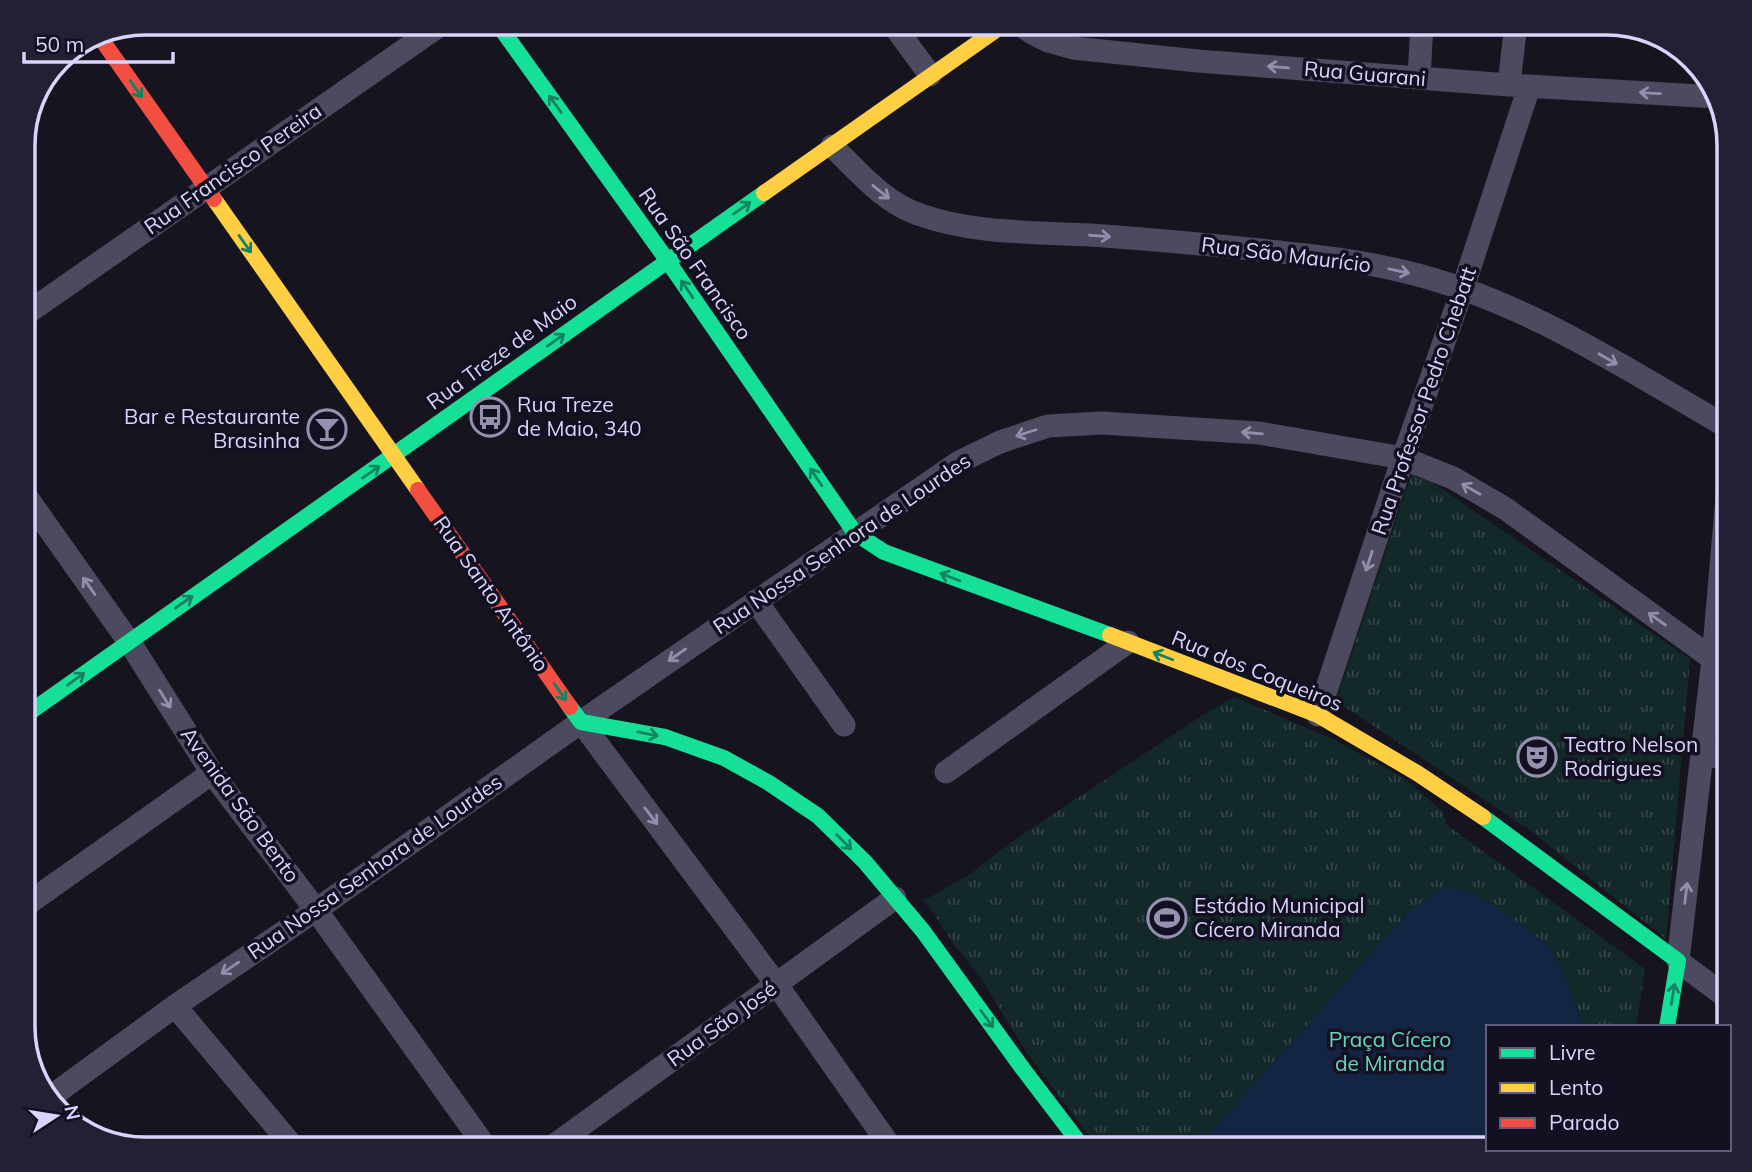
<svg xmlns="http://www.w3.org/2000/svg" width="1752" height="1172" font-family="Mulish,sans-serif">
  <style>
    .park { fill: url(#park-tufts) }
    .water { fill: #142543 }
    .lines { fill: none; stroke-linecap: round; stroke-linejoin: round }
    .street { stroke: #4b4a5e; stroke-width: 23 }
    .fast { stroke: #16e098; stroke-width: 16 }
    .slow { stroke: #ffcf43; stroke-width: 16 }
    .jam { stroke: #f24e42; stroke-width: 16 }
    .oneway { stroke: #928fac }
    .oneway2 { stroke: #158263 }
    .labels { text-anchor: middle; stroke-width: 7; stroke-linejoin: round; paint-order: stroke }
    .street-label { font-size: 21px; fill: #d9d4fb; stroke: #131022 }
    .poi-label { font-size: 21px; fill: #d9d4fb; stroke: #131022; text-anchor: start }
    .park-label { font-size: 21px; fill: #66d5bc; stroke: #131022 }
    .rim { fill: none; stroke: #d9d4fb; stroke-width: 3.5 }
  </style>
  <defs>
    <pattern id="park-tufts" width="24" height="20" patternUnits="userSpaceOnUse" patternTransform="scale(1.75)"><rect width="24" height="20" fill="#132829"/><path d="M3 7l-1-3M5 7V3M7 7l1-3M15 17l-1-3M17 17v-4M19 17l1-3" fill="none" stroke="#354649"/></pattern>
  </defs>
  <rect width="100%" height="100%" fill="#16141e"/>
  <path class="park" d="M 1413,469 L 1690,659 L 1666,939 L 1528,829 L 1336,701 Z
    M 1234,697 L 1333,739 L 1404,778 L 1442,811 L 1447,825 L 1645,969 L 1636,1027 L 1488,1027 L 1488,1149 L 1100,1149 L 1088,1135 L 1027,1053 L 980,977 L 953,943 L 932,911 L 923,901 L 970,874 L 1017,838 L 1203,715 Z"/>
  <path class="water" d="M 1446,887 L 1471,892 L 1521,924 L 1548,946 L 1565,976 L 1583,1027 L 1488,1027 L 1488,1149 L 1196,1149 L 1410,910 Z"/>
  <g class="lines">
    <path class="street" d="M 892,23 L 930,75
      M 1018,23 L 1032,33 L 1048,41 L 1073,48 L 1198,61 L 1509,85 L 1718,97
      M 1419,78 L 1422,23
      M 1509,85 L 1516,23
      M 832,146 C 858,171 883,202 918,214 C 972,234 1034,232 1091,235 C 1147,239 1203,244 1260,250 C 1309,255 1358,260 1406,272 C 1524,300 1626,369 1729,428
      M 23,316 L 443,23
      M 1729,474 L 1713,659 L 1678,961 L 1729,999
      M 23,492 L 132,646 L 212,773 L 316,910 L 487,1149
      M 756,601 L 844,725
      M 1318,715 L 1403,458 L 1463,288 L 1529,87
      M 581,722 L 777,985 L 892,1149
      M 1702,755 L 1729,758
      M 946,772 L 1128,642
      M 23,907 L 212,773
      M 175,1006 L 295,1149
      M 49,1098 L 175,1006 L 316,910 L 581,722 L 959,462 L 1000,442 L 1048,426 L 1102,423 L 1259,433 L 1403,458 L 1453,478 L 1506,509 L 1713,659
      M 549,1149 L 895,898"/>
    <path class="fast" d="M 497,23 L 667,260 L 855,533 L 884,552 L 1110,635
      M 570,707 L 581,722 L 665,737 L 724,758 L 769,783 L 818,816 L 865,862 L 923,931 L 1023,1069 L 1084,1149
      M 23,717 L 764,193
      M 1483,817 L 1678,961 L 1667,1027"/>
    <path class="slow" d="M 764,193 L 1006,23
      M 214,199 L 418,490
      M 1110,635 L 1318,715 L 1417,773 L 1483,817"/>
    <path class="jam" d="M 97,33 L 214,199
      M 418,490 L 570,707"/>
  </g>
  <defs><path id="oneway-shaft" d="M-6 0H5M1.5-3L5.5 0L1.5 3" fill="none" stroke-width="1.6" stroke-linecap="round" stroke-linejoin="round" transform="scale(1.75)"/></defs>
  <g class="oneway">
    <use href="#oneway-shaft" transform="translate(1278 67) rotate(-175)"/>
    <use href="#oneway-shaft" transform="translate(1650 93) rotate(-177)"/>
    <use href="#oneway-shaft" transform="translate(881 192) rotate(39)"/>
    <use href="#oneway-shaft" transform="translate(1100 236) rotate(4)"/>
    <use href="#oneway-shaft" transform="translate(1399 271) rotate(12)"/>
    <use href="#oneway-shaft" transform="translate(1608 359) rotate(30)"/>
    <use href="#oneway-shaft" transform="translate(1026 433) rotate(162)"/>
    <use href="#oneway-shaft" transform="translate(1252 433) rotate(-175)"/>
    <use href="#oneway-shaft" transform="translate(1471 489) rotate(-150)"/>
    <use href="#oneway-shaft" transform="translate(1369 561) rotate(108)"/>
    <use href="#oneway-shaft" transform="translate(89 586) rotate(-125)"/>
    <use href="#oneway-shaft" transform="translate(1657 619) rotate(-144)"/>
    <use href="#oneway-shaft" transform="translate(677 655) rotate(145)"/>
    <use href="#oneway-shaft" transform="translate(165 699) rotate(58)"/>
    <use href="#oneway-shaft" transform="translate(651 816) rotate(53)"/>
    <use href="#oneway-shaft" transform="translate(1686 893) rotate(-83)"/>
    <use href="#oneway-shaft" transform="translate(230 968) rotate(146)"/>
  </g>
  <g class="oneway2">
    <use href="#oneway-shaft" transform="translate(136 89) rotate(55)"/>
    <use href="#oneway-shaft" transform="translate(555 104) rotate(-126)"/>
    <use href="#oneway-shaft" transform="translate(742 208) rotate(-35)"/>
    <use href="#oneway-shaft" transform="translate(245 244) rotate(55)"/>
    <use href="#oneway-shaft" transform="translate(687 289) rotate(-124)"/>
    <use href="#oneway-shaft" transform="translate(556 340) rotate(-36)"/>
    <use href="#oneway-shaft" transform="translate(371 472) rotate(-35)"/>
    <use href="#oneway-shaft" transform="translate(816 477) rotate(-124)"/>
    <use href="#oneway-shaft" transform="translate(950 577) rotate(-159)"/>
    <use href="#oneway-shaft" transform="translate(184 602) rotate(-35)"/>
    <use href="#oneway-shaft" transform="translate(1163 656) rotate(-159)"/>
    <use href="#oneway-shaft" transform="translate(76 679) rotate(-36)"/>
    <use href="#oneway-shaft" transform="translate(560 692) rotate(55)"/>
    <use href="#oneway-shaft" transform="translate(648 734) rotate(11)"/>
    <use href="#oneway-shaft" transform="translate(844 842) rotate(45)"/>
    <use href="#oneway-shaft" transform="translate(1673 994) rotate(-81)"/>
    <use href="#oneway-shaft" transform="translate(987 1019) rotate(54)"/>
  </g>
  <defs>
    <g id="bus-ring" transform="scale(2.0125)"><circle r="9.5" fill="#131022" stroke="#9591ae" stroke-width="1.5"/><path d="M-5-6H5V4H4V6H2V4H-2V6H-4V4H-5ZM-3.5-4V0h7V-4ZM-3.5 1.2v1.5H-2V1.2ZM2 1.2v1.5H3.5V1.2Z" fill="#9591ae"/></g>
    <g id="bar-ring" transform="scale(2.0125)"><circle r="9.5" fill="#131022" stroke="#9591ae" stroke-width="1.5"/><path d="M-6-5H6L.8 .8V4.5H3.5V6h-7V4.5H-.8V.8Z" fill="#9591ae"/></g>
    <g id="theatre-ring" transform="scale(2.0125)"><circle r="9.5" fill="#131022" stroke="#9591ae" stroke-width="1.5"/><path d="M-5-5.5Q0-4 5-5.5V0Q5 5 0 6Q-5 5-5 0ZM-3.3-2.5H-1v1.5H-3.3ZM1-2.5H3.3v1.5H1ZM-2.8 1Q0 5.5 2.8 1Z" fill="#9591ae"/></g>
    <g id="stadium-ring" transform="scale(2.0125)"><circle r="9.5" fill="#131022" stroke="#9591ae" stroke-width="1.5"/><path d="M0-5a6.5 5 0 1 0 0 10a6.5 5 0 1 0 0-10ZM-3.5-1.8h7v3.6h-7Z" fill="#9591ae"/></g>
  </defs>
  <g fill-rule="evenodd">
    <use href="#bus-ring" x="490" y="417"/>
    <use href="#bar-ring" x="327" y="429"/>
    <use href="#theatre-ring" x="1537" y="757"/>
    <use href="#stadium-ring" x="1167" y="918"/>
  </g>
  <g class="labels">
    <g class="street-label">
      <text transform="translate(1365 74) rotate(5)" y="7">Rua Guarani</text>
      <text transform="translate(233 169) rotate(-35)" y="7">Rua Francisco Pereira</text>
      <text transform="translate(1286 255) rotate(7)" y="7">Rua São Maurício</text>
      <text transform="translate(695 264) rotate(55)" y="7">Rua São Francisco</text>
      <text transform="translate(502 352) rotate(-36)" y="7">Rua Treze de Maio</text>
      <text transform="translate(1424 401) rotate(-71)" y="7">Rua Professor Pedro Chebatt</text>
      <text transform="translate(842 544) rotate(-34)" y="7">Rua Nossa Senhora de Lourdes</text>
      <text transform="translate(491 594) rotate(55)" y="7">Rua Santo Antônio</text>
      <text transform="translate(1257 671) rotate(22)" y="7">Rua dos Coqueiros</text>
      <text transform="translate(240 805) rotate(54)" y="7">Avenida São Bento</text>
      <text transform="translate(375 867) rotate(-35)" y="7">Rua Nossa Senhora de Lourdes</text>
      <text transform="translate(722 1024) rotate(-36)" y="7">Rua São José</text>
    </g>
    <g class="poi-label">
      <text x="517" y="412">Rua Treze<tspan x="517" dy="24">de Maio, 340</tspan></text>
      <text x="300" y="424" text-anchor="end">Bar e Restaurante<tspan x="300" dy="24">Brasinha</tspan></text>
      <text x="1564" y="752">Teatro Nelson<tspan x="1564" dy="24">Rodrigues</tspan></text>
      <text x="1194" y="913">Estádio Municipal<tspan x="1194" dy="24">Cícero Miranda</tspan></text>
    </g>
    <g class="park-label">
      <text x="1390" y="1047">Praça Cícero<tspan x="1390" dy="24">de Miranda</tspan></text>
    </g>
  </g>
  <path d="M0 0H1752V1172H0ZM145 35H1607A110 110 0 0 1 1717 145V1027A110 110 0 0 1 1607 1137H145A110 110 0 0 1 35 1027V145A110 110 0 0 1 145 35Z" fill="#232033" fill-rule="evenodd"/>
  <path class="rim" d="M145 35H1607A110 110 0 0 1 1717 145V1027A110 110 0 0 1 1607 1137H145A110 110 0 0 1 35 1027V145A110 110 0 0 1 145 35Z"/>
  <rect x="1486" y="1025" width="245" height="126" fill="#131022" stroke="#625e79" stroke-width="2"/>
  <rect x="1500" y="1048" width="35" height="10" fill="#16e098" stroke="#625e79" stroke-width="2"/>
  <text x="1549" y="1060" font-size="21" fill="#d9d4fb">Livre</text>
  <rect x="1500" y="1083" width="35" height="10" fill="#ffcf43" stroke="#625e79" stroke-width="2"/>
  <text x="1549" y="1095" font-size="21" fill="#d9d4fb">Lento</text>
  <rect x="1500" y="1118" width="35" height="10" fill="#f24e42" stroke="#625e79" stroke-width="2"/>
  <text x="1549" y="1130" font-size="21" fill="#d9d4fb">Parado</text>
  <g transform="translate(56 1116) rotate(78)" stroke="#131022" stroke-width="5" paint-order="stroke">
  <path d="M0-5L12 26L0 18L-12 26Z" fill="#d9d4fb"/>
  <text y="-10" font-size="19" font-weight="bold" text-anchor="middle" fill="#d9d4fb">N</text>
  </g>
  <path d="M24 52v10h149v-10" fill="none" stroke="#d9d4fb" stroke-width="3.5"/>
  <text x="35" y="52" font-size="21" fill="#d9d4fb" stroke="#131022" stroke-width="5" paint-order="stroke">50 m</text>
</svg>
